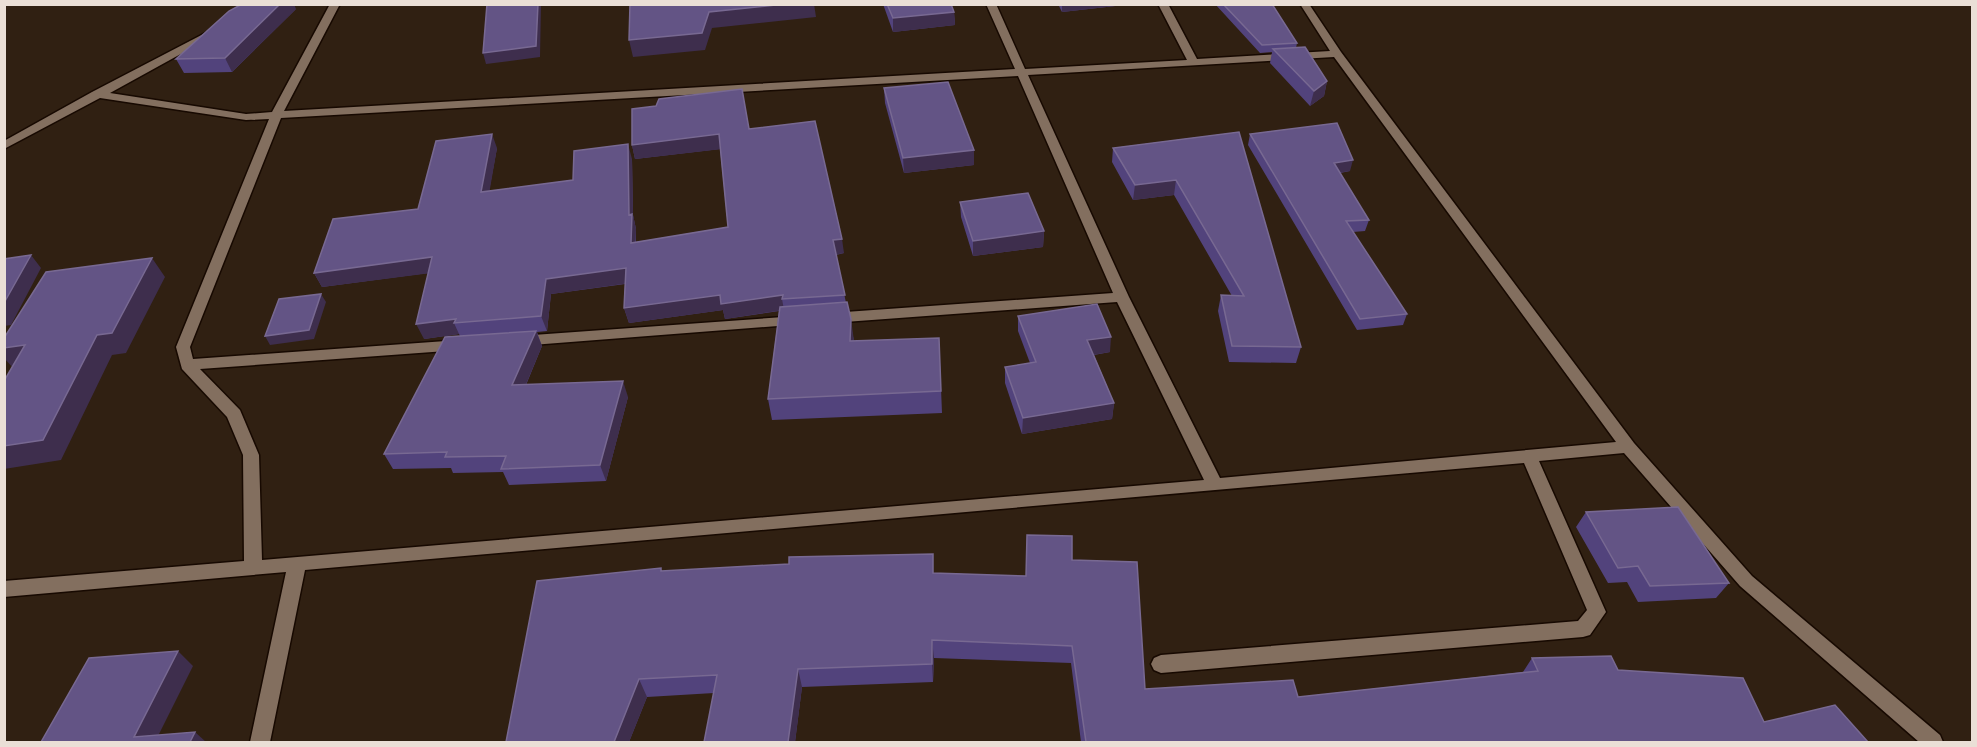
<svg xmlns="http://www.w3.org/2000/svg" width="1977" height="747" font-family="'Fira Sans',sans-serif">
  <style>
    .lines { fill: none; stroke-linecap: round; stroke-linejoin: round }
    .minor-casing { stroke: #170901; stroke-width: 3 }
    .minor { fill: #836f5f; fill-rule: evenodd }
    .wall { fill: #52437c }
    .shaded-wall { fill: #3e2e4d }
    .building { fill: #635485; stroke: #786992; stroke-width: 1.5 }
  </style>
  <rect width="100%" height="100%" fill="#302012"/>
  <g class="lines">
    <g class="minor-casing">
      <path id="minor" d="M 330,4 L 340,4 L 284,111 L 1015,69 L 986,4 L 996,4 L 1025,69 L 1187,60 L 1158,4 L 1168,4 L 1197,59 L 1330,51 L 1300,4 L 1309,4 L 1341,52 L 1634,443 L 1752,576 L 1940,735 L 1943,742 L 1919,742 L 1740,586 L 1624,453 L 1539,461 L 1606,612 L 1590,635 L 1583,637 L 1161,673 L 1154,670 L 1151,664 L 1154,658 L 1161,655 L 1578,621 L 1587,610 L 1524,463 L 305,570 L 270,742 L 250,742 L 286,572 L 4,597 L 4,581 L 244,561 L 243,455 L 227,417 L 182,369 L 176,347 L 269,119 L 246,120 L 100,98 L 4,149 L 4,141 L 92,92 L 213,29 L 218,32 L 217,34 L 110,93 L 246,114 L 272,112 ZM 1334,57 L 1616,442 L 1220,478 L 1129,297 L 1028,75 ZM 1018,76 L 1113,293 L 831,313 L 824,318 L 831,323 L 1117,302 L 1204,480 L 262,560 L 259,455 L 240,410 L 200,369 L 460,350 L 467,345 L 460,340 L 193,359 L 190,347 L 281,118 Z
        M 798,316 L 805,321 L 803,324 L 519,346 L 512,341 L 519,336 Z"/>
    </g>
    <use href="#minor" class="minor"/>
  </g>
  <path class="wall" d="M 883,4 L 951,4 L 954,12 L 955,25 L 893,32 Z
    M 1058,4 L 1133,4 L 1062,12 Z
    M 1215,4 L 1272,4 L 1297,43 L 1296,48 L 1327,81 L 1324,96 L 1310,106 L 1270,63 L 1272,52 L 1260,53 Z
    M 296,9 L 232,72 L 184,73 L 176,59 Z
    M 884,88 L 974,165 L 904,173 L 885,103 Z
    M 749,129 L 844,253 L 836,255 L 854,341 L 939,338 L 942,413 L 772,420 L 768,399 L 779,311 L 725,319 L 723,310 L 629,323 L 624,308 L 625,284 L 551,294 L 547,331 L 537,332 L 542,346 L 526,385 L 628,397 L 606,481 L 509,485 L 503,472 L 453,473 L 451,468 L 393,469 L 384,454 L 460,336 L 459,334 L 424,339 L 428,273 L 322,287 L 314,273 L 418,209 L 497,148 L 489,191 L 573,180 L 632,159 L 633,215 L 636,229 L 636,242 L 728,227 L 720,149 L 635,159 L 632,145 Z
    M 1239,132 L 1301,347 L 1296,363 L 1229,362 L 1218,311 L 1221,295 L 1232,296 L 1174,195 L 1133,200 L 1112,162 L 1113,148 Z
    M 1250,134 L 1350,171 L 1340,173 L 1369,220 L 1365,231 L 1353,232 L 1407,314 L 1403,325 L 1357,330 L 1248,145 Z
    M 960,202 L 1044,231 L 1043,247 L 973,256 L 961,217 Z
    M 1018,316 L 1110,352 L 1094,355 L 1114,403 L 1112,419 L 1022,434 L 1005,383 L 1005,367 L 1030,363 L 1018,331 Z
    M 1586,512 L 1729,583 L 1716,598 L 1638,602 L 1627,582 L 1608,583 L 1576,527 Z
    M 1072,560 L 1145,689 L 1298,697 L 1523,672 L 1532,658 L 1618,670 L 1764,722 L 1868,742 L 1081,742 L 1071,663 L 934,658 L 933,682 L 802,687 L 795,742 L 704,742 L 714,693 L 647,697 L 629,742 L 506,742 L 662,571 L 934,573 L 1025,576 Z"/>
  <path class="shaded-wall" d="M 280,4 L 294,4 L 296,9 L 232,72 L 225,58 Z
    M 538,4 L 541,4 L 540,57 L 486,64 L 483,53 Z
    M 785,4 L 814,4 L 816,17 L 712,28 L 705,50 L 633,57 L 629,40 L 709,12 Z
    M 1062,4 L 1133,4 L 1062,12 Z
    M 954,12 L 955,25 L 893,32 L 893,18 Z
    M 1327,81 L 1324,96 L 1310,106 L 1314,91 Z
    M 492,134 L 497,148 L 487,206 L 481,192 Z
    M 719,134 L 722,149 L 635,159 L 632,145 Z
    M 628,144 L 632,159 L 633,215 L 636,229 L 635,258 L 631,243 L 629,215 Z
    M 974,150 L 974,165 L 904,173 L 903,158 Z
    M 1353,160 L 1350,171 L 1331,174 L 1334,163 Z
    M 1176,180 L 1174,195 L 1133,200 L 1135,185 Z
    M 1044,231 L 1043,247 L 973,256 L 973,241 Z
    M 842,239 L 844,253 L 834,255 L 833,240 Z
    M 31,255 L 41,268 L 11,325 L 4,326 L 4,303 Z
    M 432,257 L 439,272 L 322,287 L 314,273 Z
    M 152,258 L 165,277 L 126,353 L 112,355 L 61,460 L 4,469 L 4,446 Z
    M 626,268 L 630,283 L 551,294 L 547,331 L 541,316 L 546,279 Z
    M 321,294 L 326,302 L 314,339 L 270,345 L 265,336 Z
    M 720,295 L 783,295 L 782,299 L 784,310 L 725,319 L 723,310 L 629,323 L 624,308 Z
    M 456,319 L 454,323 L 459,334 L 424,339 L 416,324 Z
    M 851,319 L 854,341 L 850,341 Z
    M 536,331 L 542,346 L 519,401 L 512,385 Z
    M 1111,337 L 1110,352 L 1086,356 L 1087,340 Z
    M 25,345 L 14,369 L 4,358 L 4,348 Z
    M 623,381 L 628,397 L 606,481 L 600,465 Z
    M 1114,403 L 1112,419 L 1022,434 L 1023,418 Z
    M 932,640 L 934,658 L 933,682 L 932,664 Z
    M 178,651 L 193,666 L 155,742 L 134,737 Z
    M 798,669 L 802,687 L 795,742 L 788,742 Z
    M 639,679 L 647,697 L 629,742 L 614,742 Z
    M 195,732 L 206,742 L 190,742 Z"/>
  <path class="building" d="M 242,4 L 280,4 L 225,58 L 176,59 L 229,11 Z
    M 487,4 L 538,4 L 536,46 L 483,53 Z
    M 630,4 L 785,4 L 709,12 L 702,33 L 629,40 Z
    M 887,4 L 951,4 L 954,12 L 893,18 Z
    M 1223,4 L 1272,4 L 1297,43 L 1262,45 Z
    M 1305,47 L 1327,81 L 1314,91 L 1273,49 Z
    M 948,82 L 974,150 L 903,158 L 884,88 Z
    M 742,89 L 749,129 L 815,121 L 842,239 L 833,240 L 845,295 L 782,299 L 783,295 L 721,304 L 720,295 L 624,308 L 626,268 L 546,279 L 541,316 L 454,323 L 456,319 L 416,324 L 432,257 L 314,273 L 333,219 L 418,209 L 436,141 L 492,134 L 481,192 L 573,180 L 574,151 L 628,144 L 629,215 L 632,214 L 631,243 L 728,227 L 719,134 L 632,145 L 632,109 L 656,106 L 659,99 Z
    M 1337,123 L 1353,160 L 1334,163 L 1369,220 L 1346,221 L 1407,314 L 1360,319 L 1250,134 Z
    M 1239,132 L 1301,347 L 1232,346 L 1221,295 L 1244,296 L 1176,180 L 1135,185 L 1113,148 Z
    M 1028,193 L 1044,231 L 973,241 L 960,202 Z
    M 31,255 L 4,303 L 4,259 Z
    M 152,258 L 112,333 L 97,335 L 43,440 L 4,446 L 4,381 L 25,345 L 4,348 L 4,338 L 46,272 Z
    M 321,294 L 309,330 L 265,336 L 279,299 Z
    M 847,302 L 851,319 L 850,341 L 939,338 L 941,391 L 768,399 L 780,307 Z
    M 1097,304 L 1111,337 L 1087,340 L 1114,403 L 1023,418 L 1005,367 L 1036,362 L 1018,316 Z
    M 536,331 L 512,385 L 623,381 L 600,465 L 501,469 L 506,456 L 445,457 L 447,452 L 384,454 L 445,337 Z
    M 1678,507 L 1729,583 L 1650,586 L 1638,566 L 1618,568 L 1586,512 Z
    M 1027,535 L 1072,536 L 1072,560 L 1137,562 L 1145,689 L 1293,680 L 1298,697 L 1538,671 L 1532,658 L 1611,656 L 1618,670 L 1743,678 L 1764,722 L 1835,705 L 1868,742 L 1086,742 L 1072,646 L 932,640 L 932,664 L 798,669 L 788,742 L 704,742 L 717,675 L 639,679 L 614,742 L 506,742 L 537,581 L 661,568 L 661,571 L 789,564 L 789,557 L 933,554 L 933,573 L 1026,576 Z
    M 178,651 L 134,737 L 195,732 L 190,742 L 37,742 L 41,742 L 89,658 Z"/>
  <rect width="1977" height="747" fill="none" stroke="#eadfd6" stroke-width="12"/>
</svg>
